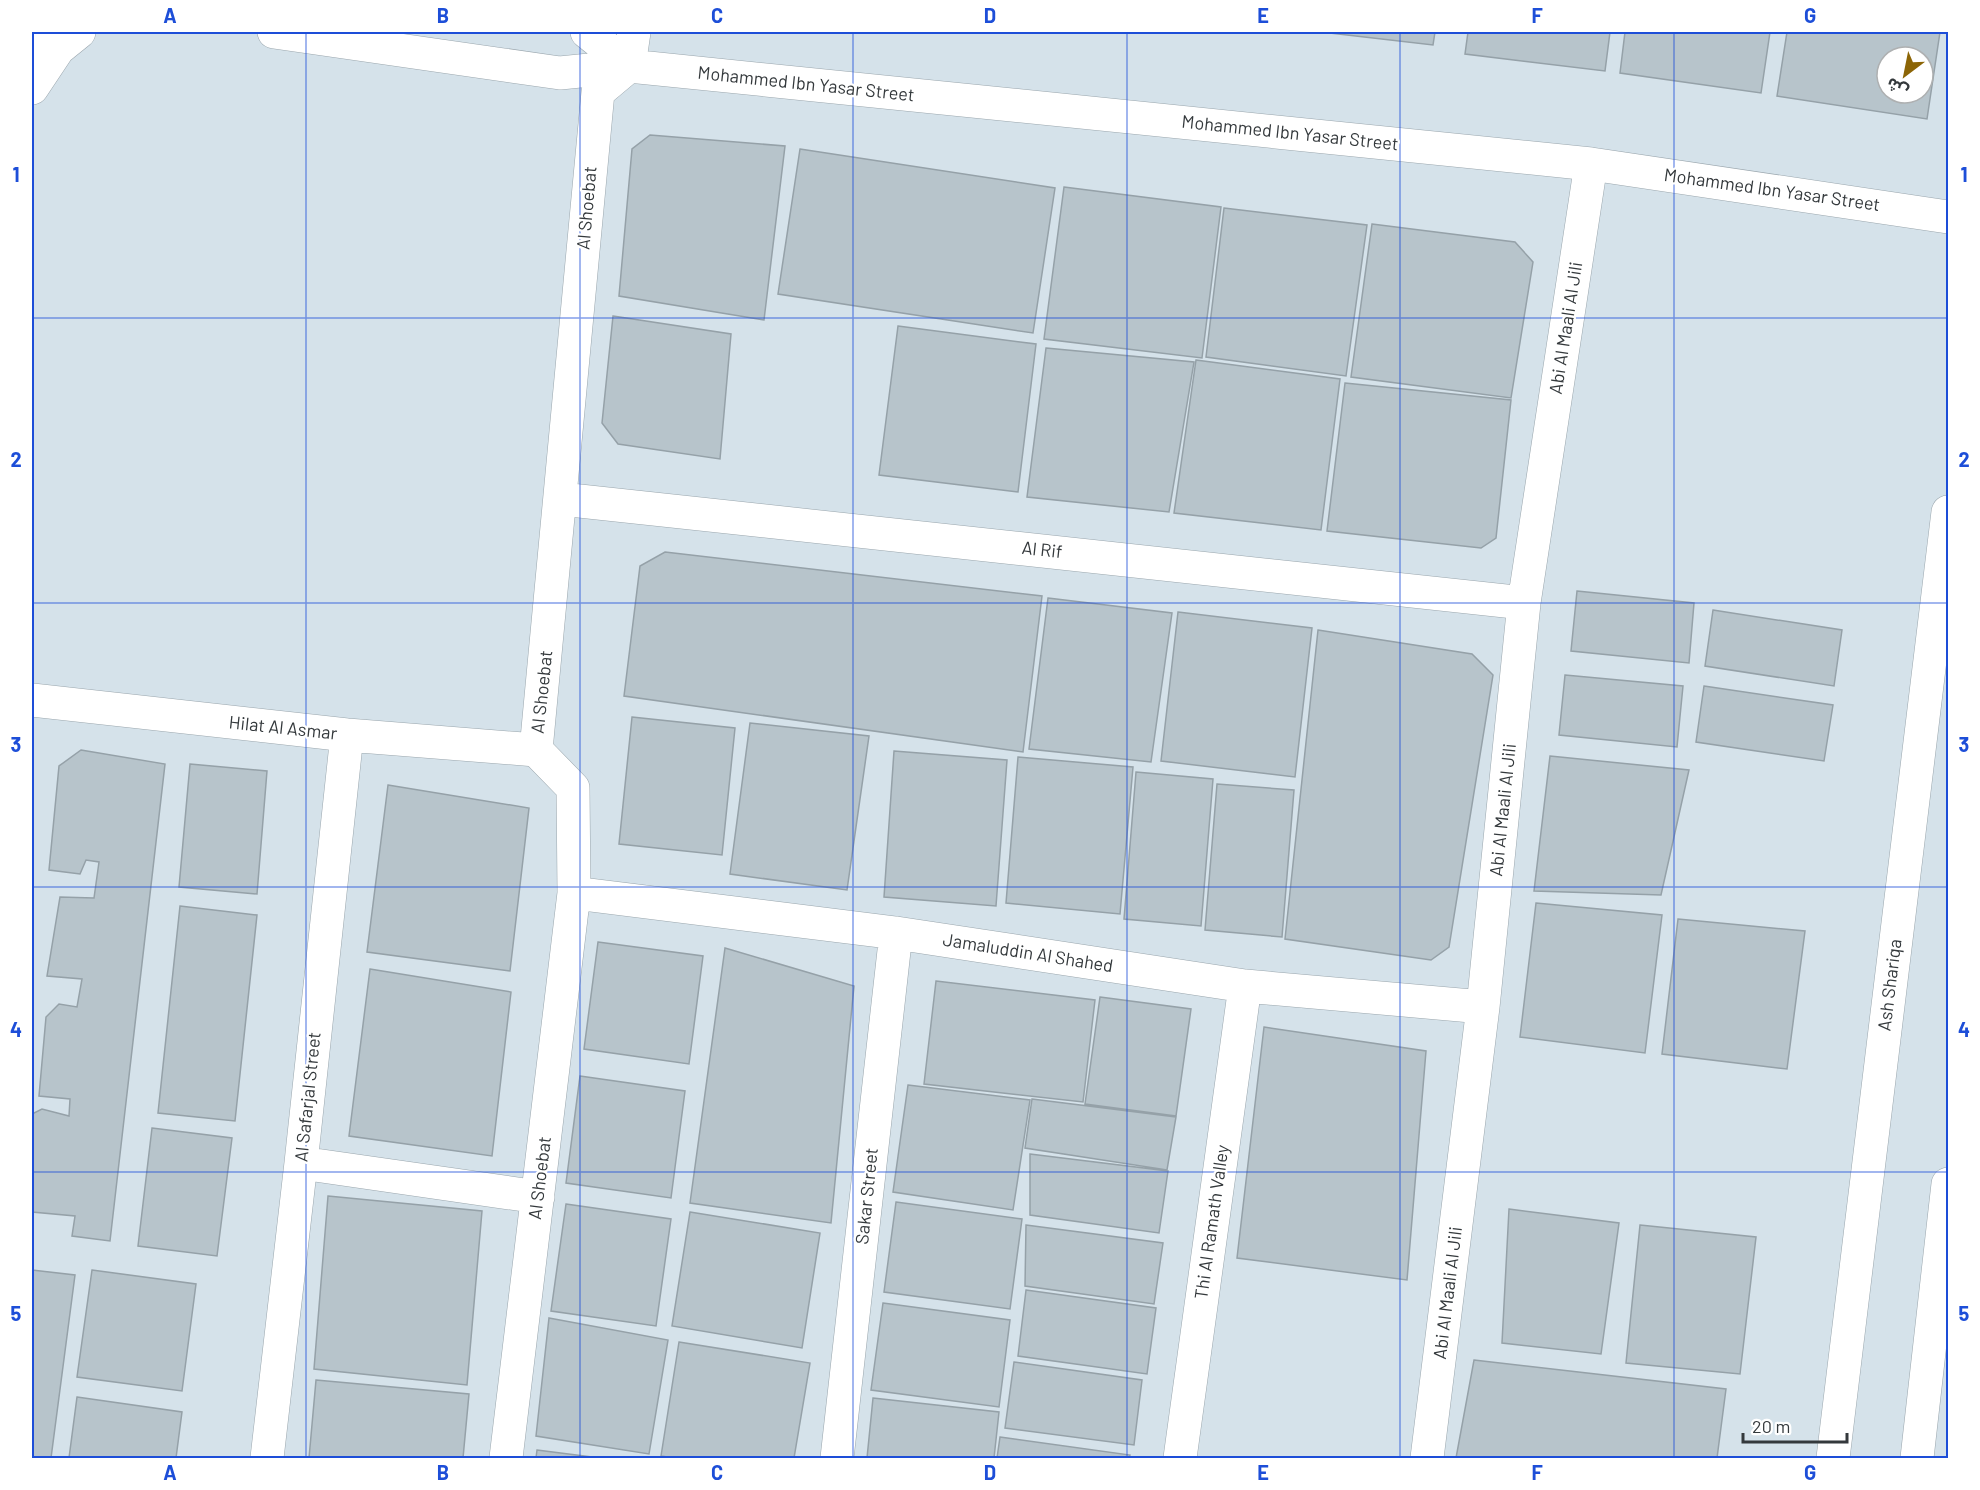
<svg xmlns="http://www.w3.org/2000/svg" width="1980" height="1490" font-family="Barlow,'Noto Sans Arabic',sans-serif">
  <style>
    .building { fill: #b7c4cb; stroke: #95a1a8; stroke-width: 1.5; fill-rule: evenodd }
    .lines { fill: none; stroke-linecap: round; stroke-linejoin: round }
    .minor-casing { stroke: #9aa6ad; stroke-width: 34 }
    .minor { stroke: #fff; stroke-width: 33 }
    .grid { fill: none; stroke: #1d4ed8; stroke-width: 1.5; stroke-opacity: 0.55 }
    .labels { text-anchor: middle; stroke-width: 4.5; stroke-linejoin: round; paint-order: stroke }
    .street-label { font-size: 18px; fill: #34393c; stroke: #fff }
    .neatline { fill: none; stroke: #1d4ed8; stroke-width: 2 }
    .grid-label { font-size: 20px; text-anchor: middle; font-weight: bold; fill: #1d4ed8 }
  </style>
  <rect width="100%" height="100%" fill="#d5e2ea"/>
  <path class="building" d="M 1321,32 L 1435,32 L 1433,45 Z
    M 1468,32 L 1610,32 L 1605,71 L 1465,54 Z
    M 1625,32 L 1770,32 L 1761,93 L 1620,73 Z
    M 1787,32 L 1940,32 L 1927,119 L 1777,96 ZM 1887,57 L 1923,57 L 1923,93 L 1887,93 Z
    M 650,135 L 785,146 L 764,320 L 619,296 L 632,149 Z
    M 800,149 L 1055,188 L 1033,333 L 778,294 Z
    M 1064,187 L 1221,207 L 1202,358 L 1044,339 Z
    M 1224,208 L 1367,225 L 1346,376 L 1206,357 Z
    M 1372,224 L 1515,242 L 1533,262 L 1511,398 L 1351,377 Z
    M 613,316 L 731,334 L 720,459 L 618,444 L 602,423 Z
    M 898,326 L 1036,344 L 1018,492 L 879,475 Z
    M 1046,348 L 1194,362 L 1169,512 L 1027,497 Z
    M 1196,360 L 1340,379 L 1321,530 L 1174,513 Z
    M 1345,383 L 1511,400 L 1496,538 L 1481,548 L 1327,531 Z
    M 665,552 L 1042,596 L 1023,752 L 624,696 L 640,566 Z
    M 1577,591 L 1694,603 L 1689,663 L 1571,651 Z
    M 1048,598 L 1172,613 L 1151,762 L 1029,749 Z
    M 1713,610 L 1842,630 L 1834,686 L 1705,666 Z
    M 1178,612 L 1312,628 L 1295,777 L 1161,761 Z
    M 1318,630 L 1472,654 L 1493,675 L 1449,947 L 1431,960 L 1285,939 Z
    M 1565,675 L 1683,686 L 1677,747 L 1559,735 Z
    M 1704,686 L 1833,705 L 1824,761 L 1696,742 Z
    M 632,717 L 735,728 L 722,855 L 619,844 Z
    M 750,723 L 869,736 L 847,890 L 730,874 Z
    M 81,750 L 165,764 L 110,1241 L 72,1236 L 75,1216 L 32,1212 L 32,1114 L 42,1109 L 69,1116 L 70,1099 L 39,1096 L 46,1017 L 59,1004 L 77,1007 L 82,979 L 47,976 L 60,897 L 94,898 L 99,862 L 86,860 L 80,874 L 49,870 L 59,766 Z
    M 894,751 L 1007,760 L 996,906 L 884,897 Z
    M 1550,756 L 1689,770 L 1661,895 L 1534,891 Z
    M 1018,757 L 1133,767 L 1120,914 L 1006,903 Z
    M 190,764 L 267,771 L 257,894 L 179,887 Z
    M 1136,772 L 1213,779 L 1201,926 L 1124,919 Z
    M 1217,784 L 1294,790 L 1282,937 L 1205,930 Z
    M 388,785 L 529,808 L 510,971 L 367,952 Z
    M 1536,903 L 1662,915 L 1645,1053 L 1520,1037 Z
    M 180,906 L 257,915 L 235,1121 L 158,1113 Z
    M 1678,919 L 1805,931 L 1787,1069 L 1662,1054 Z
    M 598,942 L 703,956 L 689,1064 L 584,1049 Z
    M 725,948 L 854,986 L 831,1223 L 690,1203 Z
    M 370,969 L 511,992 L 492,1156 L 349,1136 Z
    M 936,981 L 1095,1000 L 1083,1102 L 924,1084 Z
    M 1100,997 L 1191,1009 L 1176,1116 L 1085,1104 Z
    M 1264,1027 L 1426,1051 L 1407,1280 L 1237,1258 Z
    M 580,1076 L 685,1091 L 671,1198 L 566,1183 Z
    M 908,1085 L 1030,1100 L 1013,1210 L 893,1192 Z
    M 1032,1099 L 1176,1117 L 1167,1170 L 1025,1148 Z
    M 152,1128 L 232,1138 L 217,1256 L 138,1246 Z
    M 1030,1154 L 1168,1171 L 1159,1233 L 1030,1215 Z
    M 328,1196 L 482,1211 L 467,1385 L 314,1369 Z
    M 896,1202 L 1022,1219 L 1010,1309 L 884,1292 Z
    M 566,1204 L 671,1219 L 656,1326 L 551,1311 Z
    M 1509,1209 L 1619,1223 L 1601,1354 L 1502,1343 Z
    M 690,1212 L 820,1233 L 802,1348 L 672,1326 Z
    M 1026,1225 L 1163,1243 L 1154,1304 L 1025,1286 Z
    M 1640,1225 L 1756,1237 L 1740,1374 L 1626,1363 Z
    M 32,1270 L 75,1275 L 51,1458 L 32,1458 Z
    M 92,1270 L 196,1284 L 182,1391 L 77,1377 Z
    M 1026,1290 L 1156,1308 L 1147,1374 L 1018,1356 Z
    M 883,1303 L 1010,1320 L 999,1407 L 871,1390 Z
    M 549,1318 L 668,1340 L 649,1454 L 536,1436 Z
    M 679,1342 L 810,1363 L 794,1458 L 674,1458 L 661,1456 Z
    M 1474,1360 L 1726,1389 L 1717,1458 L 1456,1458 Z
    M 1014,1362 L 1142,1380 L 1134,1445 L 1005,1428 Z
    M 316,1380 L 469,1394 L 463,1458 L 309,1458 Z
    M 77,1397 L 182,1412 L 176,1458 L 69,1458 Z
    M 873,1398 L 999,1412 L 994,1458 L 867,1458 Z
    M 1000,1437 L 1130,1455 L 1129,1458 L 997,1458 Z
    M 537,1450 L 600,1458 L 536,1458 Z"/>
  <g class="lines">
    <g class="minor-casing">
      <path id="minor" d="M 274,32 L 560,73 L 629,66
        M 587,32 L 629,66 L 1591,164 L 1948,217
        M 32,57 L 34,32
        M 629,66 L 634,32
        M 32,88 L 58,49 L 79,32
        M 561,499 L 1524,603
        M 32,700 L 347,735 L 536,750
        M 574,893 L 896,933 L 1245,986 L 1483,1007
        M 301,1163 L 538,1197
        M 267,1458 L 301,1163 L 347,735
        M 506,1458 L 574,893 L 573,788 L 536,750 L 598,92 L 629,66
        M 837,1458 L 896,933
        M 1180,1458 L 1245,986
        M 1427,1458 L 1483,1007 L 1524,603 L 1591,164
        M 1833,1458 L 1948,512
        M 1917,1458 L 1948,1184"/>
    </g>
    <use href="#minor" class="minor"/>
  </g>
  <path class="grid" d="M 306,32 L 306,1458M 580,32 L 580,1458M 853,32 L 853,1458M 1127,32 L 1127,1458M 1400,32 L 1400,1458M 1674,32 L 1674,1458M 32,318 L 1948,318M 32,603 L 1948,603M 32,887 L 1948,887M 32,1172 L 1948,1172"/>
  <g class="labels">
    <g class="street-label">
      <text transform="translate(806 84) rotate(6)" y="6">Mohammed Ibn Yasar Street</text>
      <text transform="translate(1290 133) rotate(6)" y="6">Mohammed Ibn Yasar Street</text>
      <text transform="translate(1772 190) rotate(8)" y="6">Mohammed Ibn Yasar Street</text>
      <text transform="translate(587 208) rotate(-85)" y="6">Al Shoebat</text>
      <text transform="translate(1566 328) rotate(-81)" y="6">Abi Al Maali Al Jili</text>
      <text transform="translate(1042 550) rotate(6)" y="6">Al Rif</text>
      <text transform="translate(542 692) rotate(-84)" y="6">Al Shoebat</text>
      <text transform="translate(283 728) rotate(6)" y="6">Hilat Al Asmar</text>
      <text transform="translate(1503 810) rotate(-84)" y="6">Abi Al Maali Al Jili</text>
      <text transform="translate(1028 953) rotate(9)" y="6">Jamaluddin Al Shahed</text>
      <text transform="translate(1890 985) rotate(-83)" y="6">Ash Shariqa</text>
      <text transform="translate(308 1097) rotate(-84)" y="6">Al Safarjal Street</text>
      <text transform="translate(540 1178) rotate(-83)" y="6">Al Shoebat</text>
      <text transform="translate(867 1196) rotate(-84)" y="6">Sakar Street</text>
      <text transform="translate(1212 1222) rotate(-82)" y="6">Thi Al Ramath Valley</text>
      <text transform="translate(1448 1293) rotate(-83)" y="6">Abi Al Maali Al Jili</text>
    </g>
  </g>
  <rect width="1980" height="1490" fill="none" stroke="#ffffff" stroke-width="66"/>
  <g transform="translate(1905 75) rotate(212)"><circle r="28" fill="#ffffff" stroke="#aeb0b1" stroke-width="1.5"/>
  <path d="M0-4.5L10 22L0 15L-10 22Z" fill="#8c6506"/>
  <text y="-9" font-size="16" font-weight="bold" text-anchor="middle" fill="#34393c">ش</text>
  </g>
  <path d="M1743 1433v9h104v-9" fill="none" stroke="#34393c" stroke-width="3"/>
  <text x="1752" y="1433" font-size="18" fill="#34393c" stroke="#ffffff" stroke-width="4.5" paint-order="stroke">20 m</text>
  <rect x="33" y="33" width="1914" height="1424" class="neatline"/>
  <g class="grid-label">
    <text x="170" y="23">A</text>
    <text x="443" y="23">B</text>
    <text x="717" y="23">C</text>
    <text x="990" y="23">D</text>
    <text x="1263" y="23">E</text>
    <text x="1537" y="23">F</text>
    <text x="1810" y="23">G</text>
    <text x="16" y="182">1</text>
    <text x="1964" y="182">1</text>
    <text x="16" y="467">2</text>
    <text x="1964" y="467">2</text>
    <text x="16" y="752">3</text>
    <text x="1964" y="752">3</text>
    <text x="16" y="1037">4</text>
    <text x="1964" y="1037">4</text>
    <text x="16" y="1321">5</text>
    <text x="1964" y="1321">5</text>
    <text x="170" y="1480">A</text>
    <text x="443" y="1480">B</text>
    <text x="717" y="1480">C</text>
    <text x="990" y="1480">D</text>
    <text x="1263" y="1480">E</text>
    <text x="1537" y="1480">F</text>
    <text x="1810" y="1480">G</text>
  </g>
</svg>
